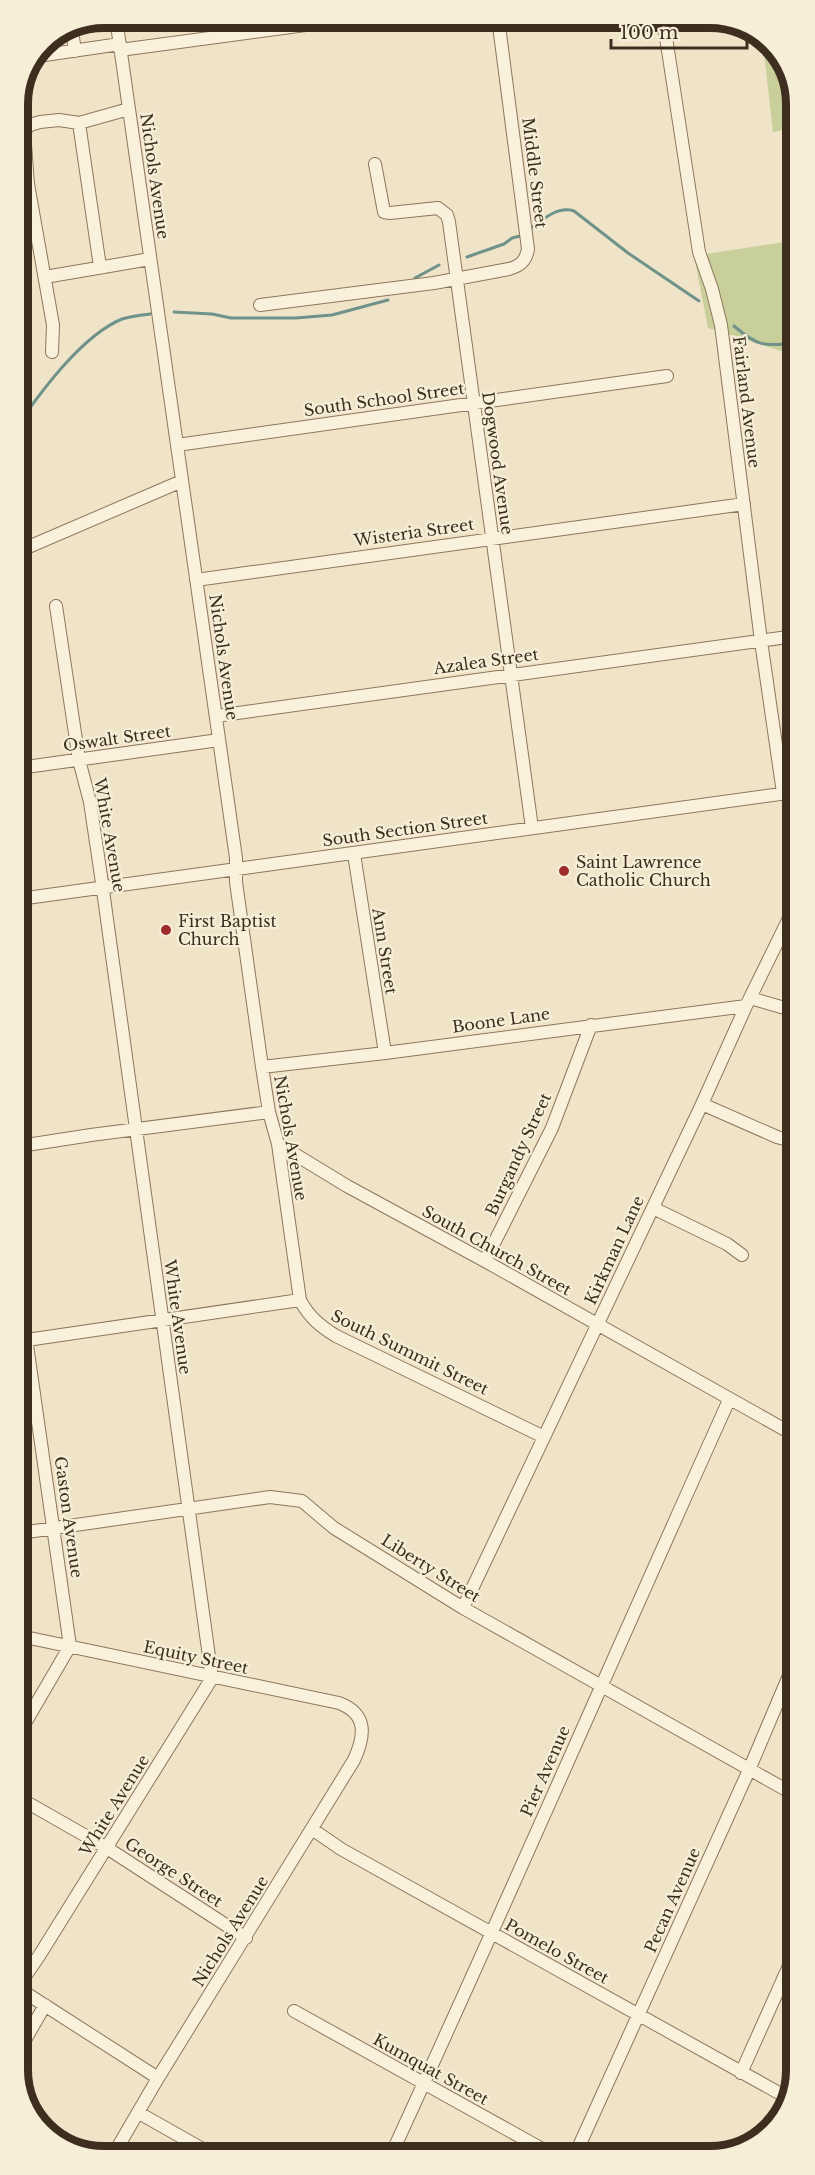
<svg xmlns="http://www.w3.org/2000/svg" width="815" height="2175" font-family="'Libre Baskerville',serif">
  <style>
    .green { fill: #c9cf9b }
    .lines { fill: none; stroke-linecap: round; stroke-linejoin: round }
    .stream { stroke: #6f938a; stroke-width: 3 }
    .minor-casing { stroke: #8d765c; stroke-width: 14 }
    .minor { stroke: #faf1dc; stroke-width: 12 }
    .poi-dot { fill: #9e2a2b; stroke: #f7eed8; stroke-width: 2 }
    .labels { text-anchor: middle; stroke-width: 4.5; stroke-linejoin: round; paint-order: stroke }
    .street-label { font-size: 16px; fill: #3d2e20; stroke: #f7eed8 }
    .poi-label { font-size: 16px; fill: #3d2e20; stroke: #f7eed8; text-anchor: start }
    .rim { fill: none; stroke: #3d2e20; stroke-width: 8 }
  </style>
  <rect width="100%" height="100%" fill="#f0e4c8"/>
  <path class="green" d="M 762,35 L 794,82 L 794,128 L 773,132 Z
    M 794,230 L 794,355 L 708,328 L 694,256 L 784,242 Z"/>
  <g class="lines">
    <path class="stream" d="M 533,227 C 544,218 559,206 574,211 L 628,253 L 699,301
      M 467,257 L 504,244 L 512,238 L 520,236
      M 415,278 L 439,265
      M 174,312 L 212,314 L 231,318 L 296,318 L 332,315 L 388,300
      M 734,326 C 758,347 764,346 794,343
      M 19,423 C 43,389 83,335 122,319 C 131,316 141,315 150,314"/>
    <g class="minor-casing">
      <path id="minor" d="M 116,18 L 236,858 L 236,882 L 262,1067 L 269,1112 L 278,1144 L 300,1300 C 309,1317 320,1326 336,1336 L 542,1436
        M 663,18 L 699,252 L 712,289 L 721,325 L 761,641 L 783,793
        M 72,31 L 75,51
        M 120,50 L 358,18
        M 38,56 L 120,44
        M 79,123 L 100,267
        M 375,164 L 384,212 L 390,213 L 438,208 L 447,215 L 449,222 L 532,828
        M 45,277 L 150,259
        M 260,305 L 434,283 L 509,269 C 520,266 526,261 528,249 L 498,18
        M 52,352 L 53,325 L 28,184 L 24,131 L 30,125 L 40,122 L 59,120 L 79,123 L 129,109
        M 177,445 L 667,376
        M 19,551 L 182,481
        M 196,580 L 744,504
        M 216,716 L 795,636
        M 19,768 L 219,740
        M 354,854 L 385,1053
        M 19,899 L 795,792
        M 750,998 L 795,1011
        M 262,1067 L 385,1053 L 746,1006
        M 702,1104 L 777,1137 L 795,1142
        M 278,1144 L 347,1186 L 485,1261 L 796,1436
        M 20,1146 L 91,1135 L 269,1112
        M 653,1208 L 727,1244 L 742,1255
        M 485,1261 L 552,1128 L 591,1025
        M 20,1296 L 70,1646 L 21,1730
        M 20,1341 L 300,1300
        M 20,1533 L 270,1497 L 302,1501 L 334,1528 L 463,1608 L 797,1796
        M 463,1608 L 702,1104 L 746,1006 L 795,906
        M 20,1636 L 339,1703 C 368,1714 365,1736 354,1760 L 158,2078 L 112,2157
        M 21,1799 L 107,1848 L 246,1938
        M 312,1829 L 341,1849 L 788,2098
        M 21,1982 L 39,1956 L 212,1678 L 101,876 L 90,802 L 79,760 L 56,606
        M 21,1990 L 158,2078
        M 294,2011 L 553,2155
        M 21,2047 L 45,2005
        M 741,2073 L 797,1948
        M 139,2113 L 215,2156
        M 391,2155 C 506,1905 616,1651 729,1400
        M 575,2155 L 749,1770 L 796,1659"/>
    </g>
    <use href="#minor" class="minor"/>
  </g>
  <g class="poi-dot">
    <circle cx="564" cy="871" r="6"/>
    <circle cx="166" cy="930" r="6"/>
  </g>
  <g class="labels">
    <g class="street-label">
      <text transform="translate(535 173) rotate(83)" y="6">Middle Street</text>
      <text transform="translate(155 176) rotate(82)" y="6">Nichols Avenue</text>
      <text transform="translate(384 399) rotate(-8)" y="6">South School Street</text>
      <text transform="translate(747 402) rotate(83)" y="6">Fairland Avenue</text>
      <text transform="translate(498 463) rotate(82)" y="6">Dogwood Avenue</text>
      <text transform="translate(414 532) rotate(-8)" y="6">Wisteria Street</text>
      <text transform="translate(224 657) rotate(82)" y="6">Nichols Avenue</text>
      <text transform="translate(486 661) rotate(-8)" y="6">Azalea Street</text>
      <text transform="translate(117 738) rotate(-8)" y="6">Oswalt Street</text>
      <text transform="translate(405 829) rotate(-8)" y="6">South Section Street</text>
      <text transform="translate(110 835) rotate(80)" y="6">White Avenue</text>
      <text transform="translate(385 951) rotate(81)" y="6">Ann Street</text>
      <text transform="translate(501 1020) rotate(-8)" y="6">Boone Lane</text>
      <text transform="translate(291 1138) rotate(80)" y="6">Nichols Avenue</text>
      <text transform="translate(518 1154) rotate(-65)" y="6">Burgandy Street</text>
      <text transform="translate(497 1250) rotate(29)" y="6">South Church Street</text>
      <text transform="translate(614 1250) rotate(-65)" y="6">Kirkman Lane</text>
      <text transform="translate(178 1317) rotate(82)" y="6">White Avenue</text>
      <text transform="translate(410 1352) rotate(26)" y="6">South Summit Street</text>
      <text transform="translate(69 1517) rotate(82)" y="6">Gaston Avenue</text>
      <text transform="translate(431 1568) rotate(32)" y="6">Liberty Street</text>
      <text transform="translate(196 1657) rotate(12)" y="6">Equity Street</text>
      <text transform="translate(545 1771) rotate(-66)" y="6">Pier Avenue</text>
      <text transform="translate(114 1805) rotate(-58)" y="6">White Avenue</text>
      <text transform="translate(174 1872) rotate(33)" y="6">George Street</text>
      <text transform="translate(672 1900) rotate(-66)" y="6">Pecan Avenue</text>
      <text transform="translate(230 1931) rotate(-58)" y="6">Nichols Avenue</text>
      <text transform="translate(557 1951) rotate(29)" y="6">Pomelo Street</text>
      <text transform="translate(431 2069) rotate(29)" y="6">Kumquat Street</text>
    </g>
    <g class="poi-label">
      <text x="576" y="868">Saint Lawrence<tspan x="576" dy="18">Catholic Church</tspan></text>
      <text x="178" y="927">First Baptist<tspan x="178" dy="18">Church</tspan></text>
    </g>
  </g>
  <path d="M0 0H815V2175H0ZM104 28H710A76 76 0 0 1 786 104V2070A76 76 0 0 1 710 2146H104A76 76 0 0 1 28 2070V104A76 76 0 0 1 104 28Z" fill="#f7eed8" fill-rule="evenodd"/>
  <path class="rim" d="M104 28H710A76 76 0 0 1 786 104V2070A76 76 0 0 1 710 2146H104A76 76 0 0 1 28 2070V104A76 76 0 0 1 104 28Z"/>
  <path d="M611 39v9h136v-9" fill="none" stroke="#3d2e20" stroke-width="3"/>
  <text x="620" y="39" font-size="18" fill="#3d2e20" stroke="#f7eed8" stroke-width="4.5" paint-order="stroke">100 m</text>
</svg>
